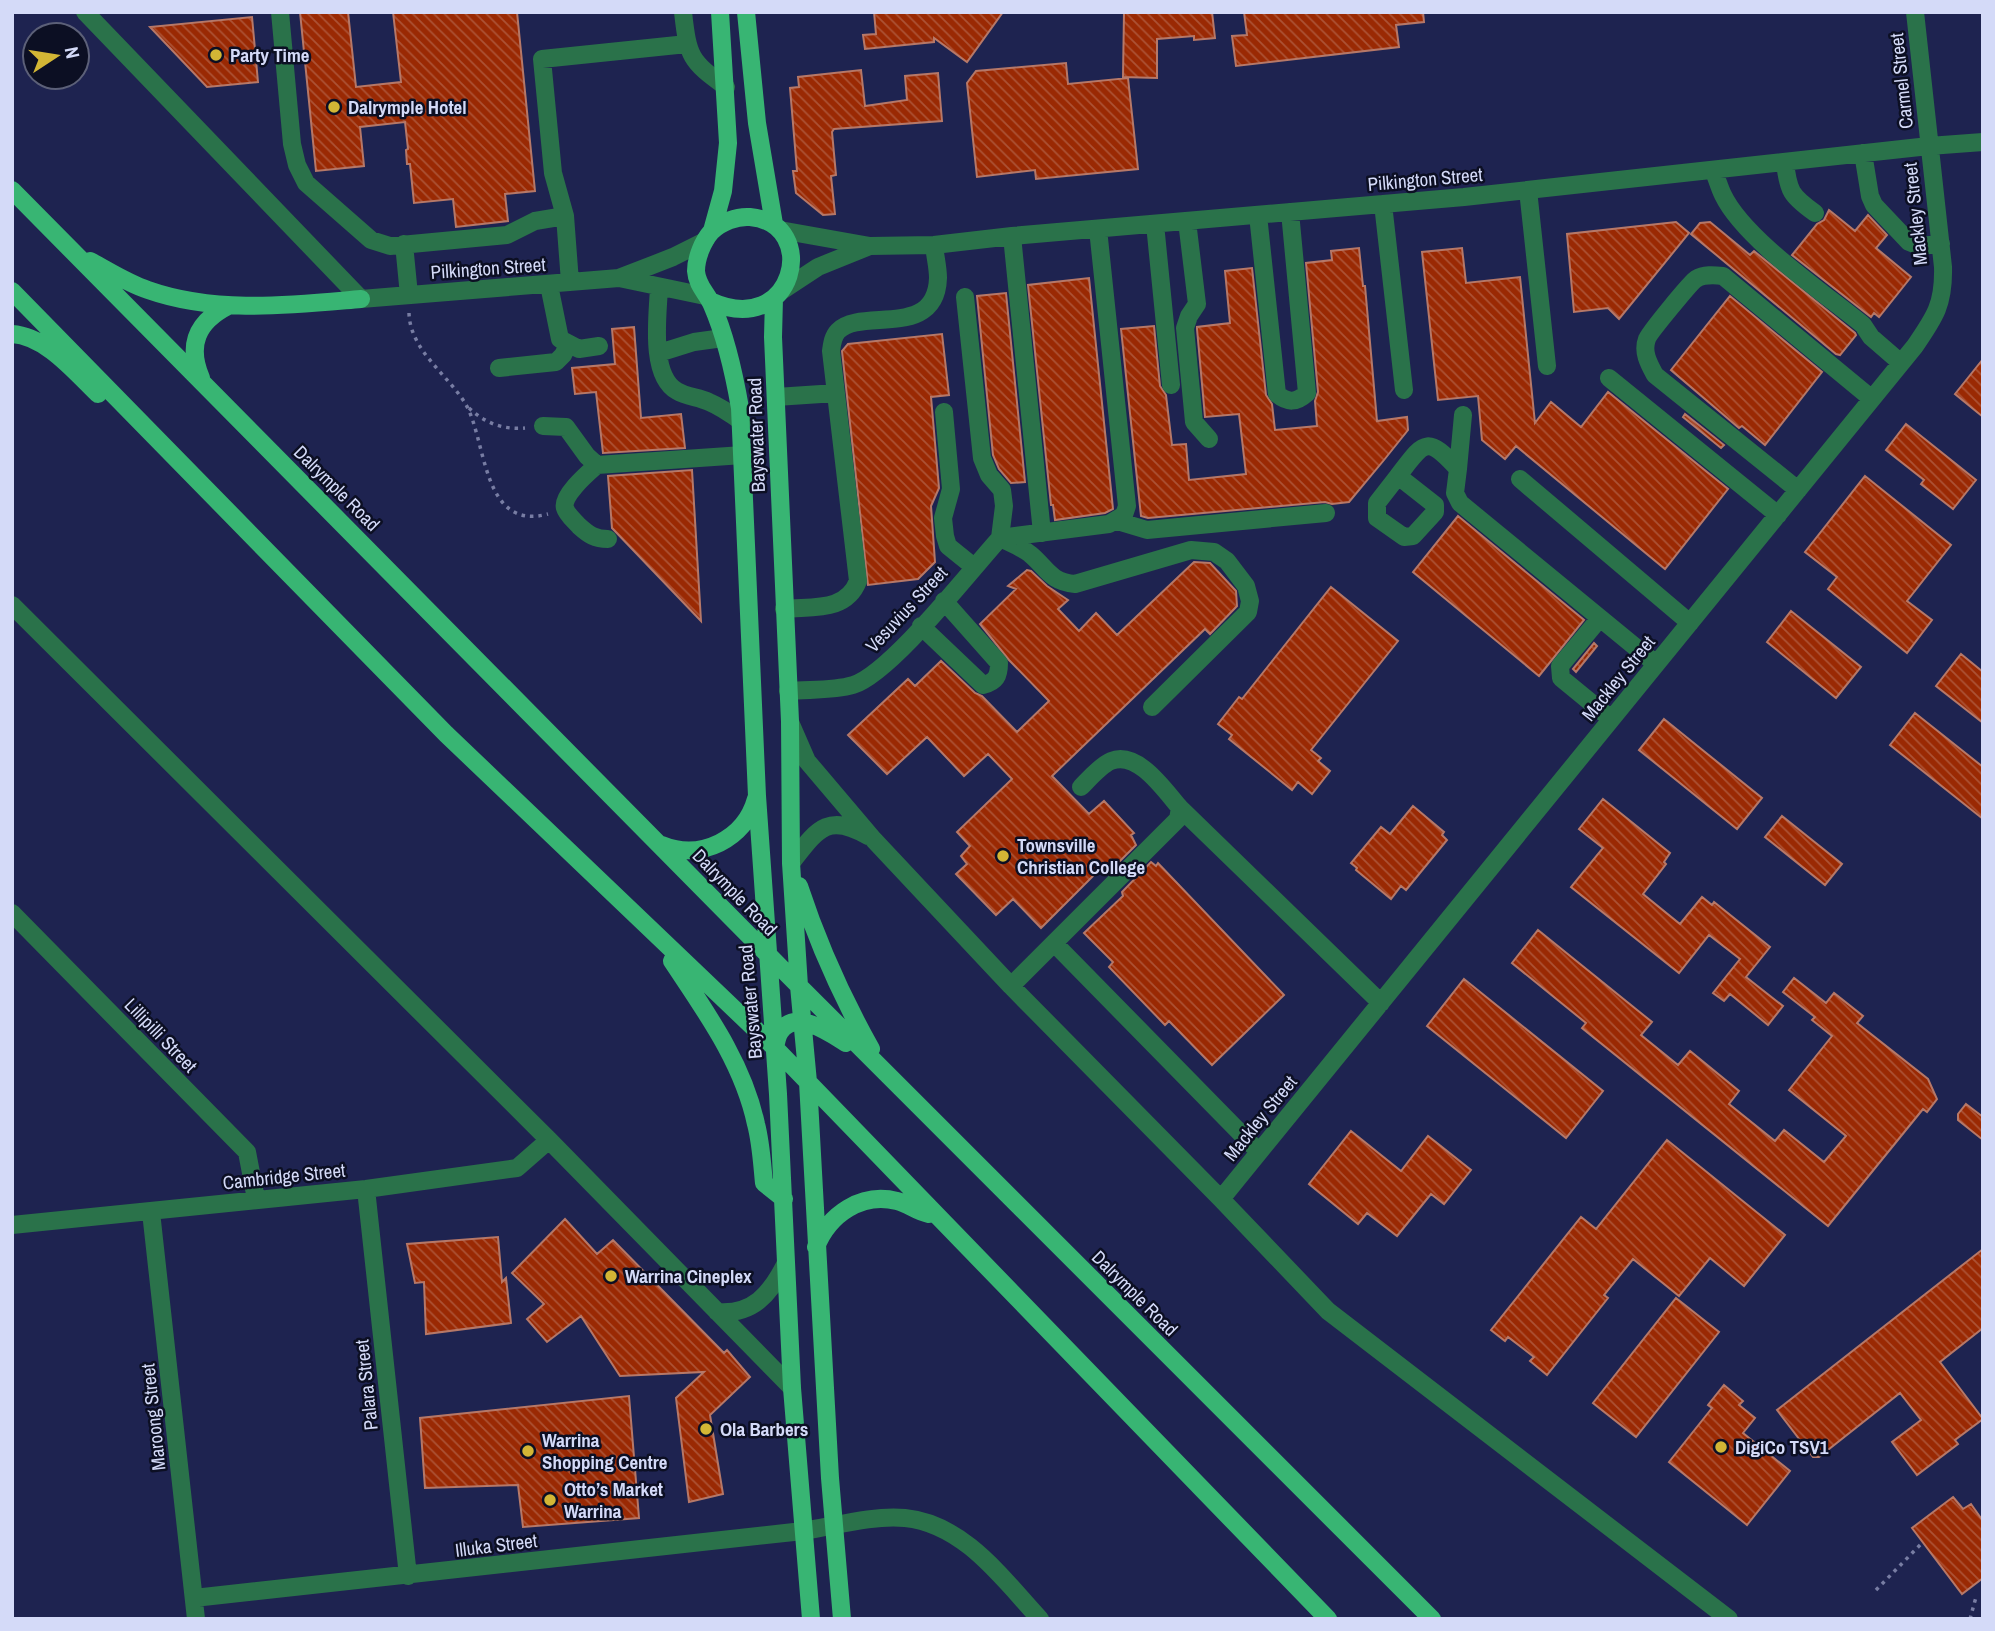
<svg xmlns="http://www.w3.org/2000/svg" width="1995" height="1631" font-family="'Archivo Narrow',sans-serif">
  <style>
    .building { fill: url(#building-back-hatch); stroke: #b67868; stroke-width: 2 }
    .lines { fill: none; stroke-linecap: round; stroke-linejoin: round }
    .path { stroke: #787da3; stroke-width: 3.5; stroke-dasharray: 3.5 5; stroke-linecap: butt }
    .minor { stroke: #2a724a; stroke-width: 18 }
    .major { stroke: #38b573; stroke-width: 18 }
    .poi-dot { fill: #d3b635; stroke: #0c0f23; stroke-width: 2.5 }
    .labels { text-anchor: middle; stroke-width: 5; stroke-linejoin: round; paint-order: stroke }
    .poi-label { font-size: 19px; font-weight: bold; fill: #d4daf8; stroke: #0c0f23; text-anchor: start }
    .street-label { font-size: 19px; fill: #d4daf8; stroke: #0c0f23 }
  </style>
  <defs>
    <pattern id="building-back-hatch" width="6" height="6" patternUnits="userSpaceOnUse" patternTransform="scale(1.75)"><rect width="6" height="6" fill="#9a2903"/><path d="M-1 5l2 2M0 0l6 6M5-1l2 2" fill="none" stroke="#ac5235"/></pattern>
  </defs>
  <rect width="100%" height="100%" fill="#1e2350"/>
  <path class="building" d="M 300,12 L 348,12 L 356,87 L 401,82 L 393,12 L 517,12 L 535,191 L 505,194 L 508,221 L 456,227 L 453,199 L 414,203 L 410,164 L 407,164 L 406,150 L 408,149 L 405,122 L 360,127 L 364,166 L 316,171 Z
    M 874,12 L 1003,12 L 967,62 L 934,38 L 934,42 L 865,49 L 863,35 L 876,34 Z
    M 1124,12 L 1212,12 L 1215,38 L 1194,40 L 1194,36 L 1157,39 L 1157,78 L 1123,77 Z
    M 1244,12 L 1423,12 L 1424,22 L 1396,25 L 1399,47 L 1236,66 L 1232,36 L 1247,35 Z
    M 252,17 L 258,82 L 207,87 L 150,27 Z
    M 1066,63 L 1068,84 L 1128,78 L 1138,169 L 1036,179 L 1035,170 L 977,177 L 967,83 L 976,71 Z
    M 861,70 L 865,106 L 907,100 L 905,76 L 938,73 L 942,121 L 834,129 L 832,132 L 836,175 L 831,176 L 835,214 L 823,215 L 796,193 L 793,171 L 797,171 L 790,88 L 799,87 L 798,77 Z
    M 1829,210 L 1855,231 L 1868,215 L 1887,235 L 1876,248 L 1911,277 L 1879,317 L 1874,313 L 1871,317 L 1792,255 L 1817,224 L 1824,220 Z
    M 1676,222 L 1689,233 L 1619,319 L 1608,308 L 1574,312 L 1567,234 Z
    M 1710,222 L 1750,255 L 1754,251 L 1855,333 L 1856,335 L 1840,355 L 1836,354 L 1691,234 L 1700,223 Z
    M 1359,248 L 1363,286 L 1365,286 L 1377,421 L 1407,417 L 1408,430 L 1384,460 L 1349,502 L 1332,504 L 1325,502 L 1148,518 L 1141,516 L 1121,329 L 1154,326 L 1160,386 L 1166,395 L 1172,445 L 1186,444 L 1189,480 L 1246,474 L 1239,414 L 1205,417 L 1197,329 L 1197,327 L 1230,323 L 1225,271 L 1252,268 L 1266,395 L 1272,404 L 1275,430 L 1317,426 L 1315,401 L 1318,392 L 1306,263 L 1332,260 L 1331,251 Z
    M 1462,248 L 1466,283 L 1520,277 L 1535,423 L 1551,402 L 1581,427 L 1608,392 L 1728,489 L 1665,569 L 1516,446 L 1505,459 L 1482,440 L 1478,396 L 1438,400 L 1422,252 Z
    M 1089,278 L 1113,509 L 1105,513 L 1055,520 L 1053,505 L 1051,505 L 1028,285 Z
    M 1006,293 L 1025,482 L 1011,483 L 999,469 L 993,455 L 977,296 Z
    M 1730,296 L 1822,372 L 1765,445 L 1742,426 L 1739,428 L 1671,370 Z
    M 634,327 L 641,418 L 681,414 L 685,448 L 603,453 L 596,392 L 575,394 L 572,368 L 615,364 L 612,329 Z
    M 942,334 L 949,395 L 931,397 L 939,488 L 931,506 L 935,562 L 918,579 L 868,585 L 842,351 L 848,344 Z
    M 1983,359 L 1983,417 L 1955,394 Z
    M 1685,414 L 1724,445 L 1721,448 L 1683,417 Z
    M 1906,424 L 1976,480 L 1953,509 L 1921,484 L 1924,480 L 1886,450 Z
    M 692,470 L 701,621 L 612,528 L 608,476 Z
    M 1865,476 L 1951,545 L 1907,601 L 1932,620 L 1907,653 L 1828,589 L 1837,577 L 1805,552 Z
    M 1458,516 L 1584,620 L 1539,676 L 1413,572 Z
    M 1194,562 L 1210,563 L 1236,591 L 1237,606 L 1210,634 L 1205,629 L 1052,776 L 1089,814 L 1104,801 L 1134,833 L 1131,835 L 1136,845 L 1110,871 L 1105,864 L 1041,928 L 1013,899 L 996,915 L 956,874 L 967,864 L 961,856 L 970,846 L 957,832 L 1012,779 L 988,754 L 964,776 L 927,737 L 887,774 L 848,735 L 908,679 L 915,686 L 941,661 L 975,693 L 982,696 L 1017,732 L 1049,701 L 1009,660 L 980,624 L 1016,589 L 1008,586 L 1027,570 L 1031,571 L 1047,586 L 1068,600 L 1058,609 L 1079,631 L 1096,613 L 1117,635 Z
    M 1331,587 L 1398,641 L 1311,750 L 1321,758 L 1318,761 L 1330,771 L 1312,794 L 1298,782 L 1292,790 L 1229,739 L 1232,735 L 1218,724 L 1239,697 L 1242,699 Z
    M 1791,611 L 1861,667 L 1836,698 L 1767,642 Z
    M 1594,643 L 1597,646 L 1576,672 L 1573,669 Z
    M 1961,654 L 1983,672 L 1983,723 L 1936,686 Z
    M 1915,713 L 1983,767 L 1983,819 L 1890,745 Z
    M 1664,719 L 1762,798 L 1737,829 L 1639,750 Z
    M 1603,799 L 1670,853 L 1664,862 L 1666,864 L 1643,894 L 1680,924 L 1702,897 L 1712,905 L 1714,902 L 1770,947 L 1746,977 L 1783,1006 L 1768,1025 L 1730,994 L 1724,1001 L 1713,993 L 1740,959 L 1709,935 L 1679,973 L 1571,887 L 1603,848 L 1579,829 Z
    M 1413,806 L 1444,832 L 1442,835 L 1447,840 L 1406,890 L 1401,886 L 1391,899 L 1356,870 L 1357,868 L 1351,863 L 1381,827 L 1390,834 Z
    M 1782,816 L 1842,864 L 1825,885 L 1765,837 Z
    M 1151,862 L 1156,866 L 1158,863 L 1284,995 L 1212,1065 L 1169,1021 L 1165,1025 L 1109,967 L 1113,962 L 1084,933 L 1123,896 L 1122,892 Z
    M 1538,930 L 1652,1022 L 1641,1035 L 1678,1065 L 1690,1051 L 1739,1091 L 1729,1104 L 1775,1141 L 1784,1130 L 1824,1162 L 1846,1136 L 1789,1090 L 1832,1036 L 1812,1020 L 1815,1017 L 1783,992 L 1794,978 L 1826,1003 L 1834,993 L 1863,1016 L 1857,1023 L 1928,1079 L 1937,1099 L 1927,1112 L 1923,1109 L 1828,1226 L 1582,1028 L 1586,1023 L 1512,963 Z
    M 1464,979 L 1603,1091 L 1566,1138 L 1427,1026 Z
    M 1966,1104 L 1983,1117 L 1983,1140 L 1958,1120 L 1958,1114 Z
    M 1351,1131 L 1401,1171 L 1428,1136 L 1471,1170 L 1444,1204 L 1431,1194 L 1397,1236 L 1367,1213 L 1358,1224 L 1309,1184 Z
    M 1667,1140 L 1785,1235 L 1744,1286 L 1710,1258 L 1679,1296 L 1633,1259 L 1604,1295 L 1608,1298 L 1547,1375 L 1530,1361 L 1534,1357 L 1508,1337 L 1505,1341 L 1491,1330 L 1581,1217 L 1596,1229 Z
    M 565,1219 L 597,1254 L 613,1240 L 724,1353 L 727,1350 L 750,1377 L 710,1415 L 723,1494 L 689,1502 L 676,1398 L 704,1372 L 620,1376 L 581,1316 L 547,1342 L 527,1319 L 544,1304 L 512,1273 Z
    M 498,1237 L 502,1282 L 506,1278 L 511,1323 L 426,1334 L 424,1282 L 415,1283 L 407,1244 Z
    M 1983,1249 L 1983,1328 L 1940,1362 L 1983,1419 L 1955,1440 L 1958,1444 L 1917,1475 L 1892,1442 L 1921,1420 L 1900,1393 L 1819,1457 L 1813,1457 L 1777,1410 Z
    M 1676,1298 L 1719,1332 L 1636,1437 L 1593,1403 Z
    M 1724,1385 L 1743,1401 L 1739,1405 L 1755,1418 L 1743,1433 L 1790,1471 L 1747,1525 L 1669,1462 L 1712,1408 L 1708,1405 Z
    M 629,1396 L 639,1518 L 523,1527 L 518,1485 L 425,1488 L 420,1418 Z
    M 1953,1497 L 1963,1509 L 1971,1504 L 1983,1521 L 1983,1578 L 1962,1594 L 1912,1528 Z"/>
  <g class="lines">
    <path class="path" d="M 409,313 C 410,350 447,374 465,403 C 487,439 481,532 548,514
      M 469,408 C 485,423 503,430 525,428
      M 1876,1590 L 1923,1542
      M 1970,1619 L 1976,1597"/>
    <path class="minor" d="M 85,12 L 361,299 L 619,278 L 705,296
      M 280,12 L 292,144 L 297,165 L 306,183 L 371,240 L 390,246 L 507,235 L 535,221 L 565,216
      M 683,12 C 688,57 690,61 726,87
      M 1863,153 L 1870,196 L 1874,205 L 1909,242 L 1919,246 L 1941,244
      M 1785,162 C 1788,191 1791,196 1815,213
      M 1713,170 C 1717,178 1719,187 1723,195 C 1744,239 1824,293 1863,325 L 1871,337 L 1901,363
      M 1528,190 L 1547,366
      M 1383,204 L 1404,390
      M 1258,215 L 1277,394 C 1288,403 1296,403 1307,393 L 1290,212
      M 1187,221 L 1197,304 L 1189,316 L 1185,328 L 1194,422 L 1209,439
      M 1155,224 L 1171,385
      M 780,230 L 870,246 L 934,245 L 1012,236 L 1464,197 L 1929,146 L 1983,142
      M 1012,236 L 1042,533
      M 404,244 L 409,295
      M 619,278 L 673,257 L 705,241
      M 570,282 L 565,216 L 553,173 L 542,59 L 687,44
      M 549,285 L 560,339 L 579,349 L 599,346
      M 659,287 C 658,314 649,375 677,391 C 687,397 699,397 709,402 C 721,407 731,414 742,422
      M 780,292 L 818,267 L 870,246
      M 965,297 L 982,458 L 989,475 L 1002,490 L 1004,506 L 1000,538
      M 659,353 L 694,342 L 723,338
      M 499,368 L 556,362 L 563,355 L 568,345
      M 1609,378 L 1778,515
      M 776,397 L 836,393
      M 944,412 L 951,489 L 943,518 L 945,536 L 948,546 L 974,567
      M 543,426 L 566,427 L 587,456 L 597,465 L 743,455
      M 597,465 C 588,473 561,496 565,508 C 567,515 575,521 579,526 C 589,535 595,539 608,539
      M 1458,469 L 1463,415
      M 1398,476 L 1377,503 L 1377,518 L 1404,537 L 1413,536 L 1435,512 L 1435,505 L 1398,476 C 1424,442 1426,434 1458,469 L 1455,493 L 1460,503 L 1656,664
      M 1520,479 L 1690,623
      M 1798,490 L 1655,375 C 1649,364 1642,352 1647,339 C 1649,333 1691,282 1696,279 C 1704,274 1714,275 1723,276 L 1872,399
      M 1117,521 L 1147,530 L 1326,513
      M 1000,538 C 1010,543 1021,547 1030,554 C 1047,568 1050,582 1075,584 L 1191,550 L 1214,552 L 1227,561 L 1246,586 L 1250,601 L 1248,612 L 1152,707
      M 1000,538 L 1109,524 L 1124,515 L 1127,506 L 1098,229
      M 12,605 L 549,1140 L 792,1388
      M 784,609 C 813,606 846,612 858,581 L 831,351 C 832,344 833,336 838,331 C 861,307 936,340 938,278 C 938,267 935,256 934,245
      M 1600,618 L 1560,666 L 1561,678 L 1611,719
      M 921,626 L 983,685 C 996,682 999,676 999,663 L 944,601
      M 788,691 C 809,689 833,691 853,685 C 891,673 970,571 1000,538
      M 790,722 L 807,761 L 874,840 L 1011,986 L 1221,1199 L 1328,1311 L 1729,1619
      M 1180,808 L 1381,1003
      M 791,863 C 817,830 827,812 868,836
      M 12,913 L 247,1152 L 256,1199
      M 1054,943 L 1259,1152
      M 1011,986 L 1178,819 L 1180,808 C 1165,791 1138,750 1111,761 C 1101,765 1089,779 1081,787
      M 366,1189 L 408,1576
      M 1221,1199 L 1915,346 C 1935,317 1944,304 1943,267 L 1915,12
      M 151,1212 L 196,1619
      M 12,1225 L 366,1189 L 517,1168 L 549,1140
      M 717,1312 C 753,1315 770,1294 785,1265
      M 194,1598 L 803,1531 C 835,1526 872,1515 905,1518 C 964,1524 1002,1578 1040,1619"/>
    <path class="major" d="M 746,12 L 757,123 L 774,224
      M 12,190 L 799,986 L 1432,1619
      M 712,231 L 723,191 L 728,143 L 720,12
      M 90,261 C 109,271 127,283 148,290 C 216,314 291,305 361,299
      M 12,291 L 446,734 L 775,1048 L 1328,1619
      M 774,298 L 773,337 L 790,721 L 791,863 L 799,986 L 808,1082 L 830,1478 L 842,1619
      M 710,301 C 795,340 821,223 750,217 C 737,216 721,222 711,232 C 703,241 696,258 696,271 C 697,286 707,293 712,305 C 726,337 734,373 740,408 L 757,796 L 778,1094 L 792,1388 L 811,1619
      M 12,334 C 46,336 75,372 98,394
      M 201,378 C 187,345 197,322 228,306
      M 662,845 C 701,861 745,839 756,799
      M 799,886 C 818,944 842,997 871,1049
      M 672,961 C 706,1012 743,1063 756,1124 C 761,1143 762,1163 764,1183 L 784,1199
      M 775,1048 C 776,1043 777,1036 780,1032 C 795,1008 830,1033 846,1043
      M 816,1247 C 829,1214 862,1192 897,1201 C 909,1204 917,1212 929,1214"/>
  </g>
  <g class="poi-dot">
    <circle cx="216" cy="55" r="7"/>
    <circle cx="334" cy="107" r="7"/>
    <circle cx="1003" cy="856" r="7"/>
    <circle cx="611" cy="1276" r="7"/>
    <circle cx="706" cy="1429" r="7"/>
    <circle cx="1721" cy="1447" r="7"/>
    <circle cx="528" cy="1451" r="7"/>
    <circle cx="550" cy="1500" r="7"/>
  </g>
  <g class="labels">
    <g class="poi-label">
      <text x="230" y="62">Party Time</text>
      <text x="348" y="114">Dalrymple Hotel</text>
      <text x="1017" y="852">Townsville<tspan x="1017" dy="22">Christian College</tspan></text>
      <text x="625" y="1283">Warrina Cineplex</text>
      <text x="720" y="1436">Ola Barbers</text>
      <text x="542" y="1447">Warrina<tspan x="542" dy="22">Shopping Centre</tspan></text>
      <text x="1735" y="1454">DigiCo TSV1</text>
      <text x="564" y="1496">Otto’s Market<tspan x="564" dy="22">Warrina</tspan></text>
    </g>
    <g class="street-label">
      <text transform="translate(1901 81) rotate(-96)" y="7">Carmel Street</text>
      <text transform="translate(1425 179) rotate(-5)" y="7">Pilkington Street</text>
      <text transform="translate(1915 214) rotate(-96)" y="7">Mackley Street</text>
      <text transform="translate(488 268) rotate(-4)" y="7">Pilkington Street</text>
      <text transform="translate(756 435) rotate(-92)" y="7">Bayswater Road</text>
      <text transform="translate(337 488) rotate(45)" y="7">Dalrymple Road</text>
      <text transform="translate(906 609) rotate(-47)" y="7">Vesuvius Street</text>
      <text transform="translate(1618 678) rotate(-51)" y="7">Mackley Street</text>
      <text transform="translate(735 892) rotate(46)" y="7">Dalrymple Road</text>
      <text transform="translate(750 1002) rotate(-95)" y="7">Bayswater Road</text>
      <text transform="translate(161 1035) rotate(46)" y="7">Lillipilli Street</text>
      <text transform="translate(1260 1118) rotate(-51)" y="7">Mackley Street</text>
      <text transform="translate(284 1176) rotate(-6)" y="7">Cambridge Street</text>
      <text transform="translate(1135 1293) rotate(45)" y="7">Dalrymple Road</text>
      <text transform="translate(366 1385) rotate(-96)" y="7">Palara Street</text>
      <text transform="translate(153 1417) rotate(-96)" y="7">Maroong Street</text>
      <text transform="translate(496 1545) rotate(-7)" y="7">Illuka Street</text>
    </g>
  </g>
  <rect width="1995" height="1631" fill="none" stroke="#d4daf8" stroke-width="28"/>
  <g transform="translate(56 56) rotate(78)"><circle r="33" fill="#0c0f23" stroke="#5c6078" stroke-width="2"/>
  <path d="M0-5L12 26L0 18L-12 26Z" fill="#d3b635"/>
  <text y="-10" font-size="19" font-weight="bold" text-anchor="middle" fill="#d4daf8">N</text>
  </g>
</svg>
